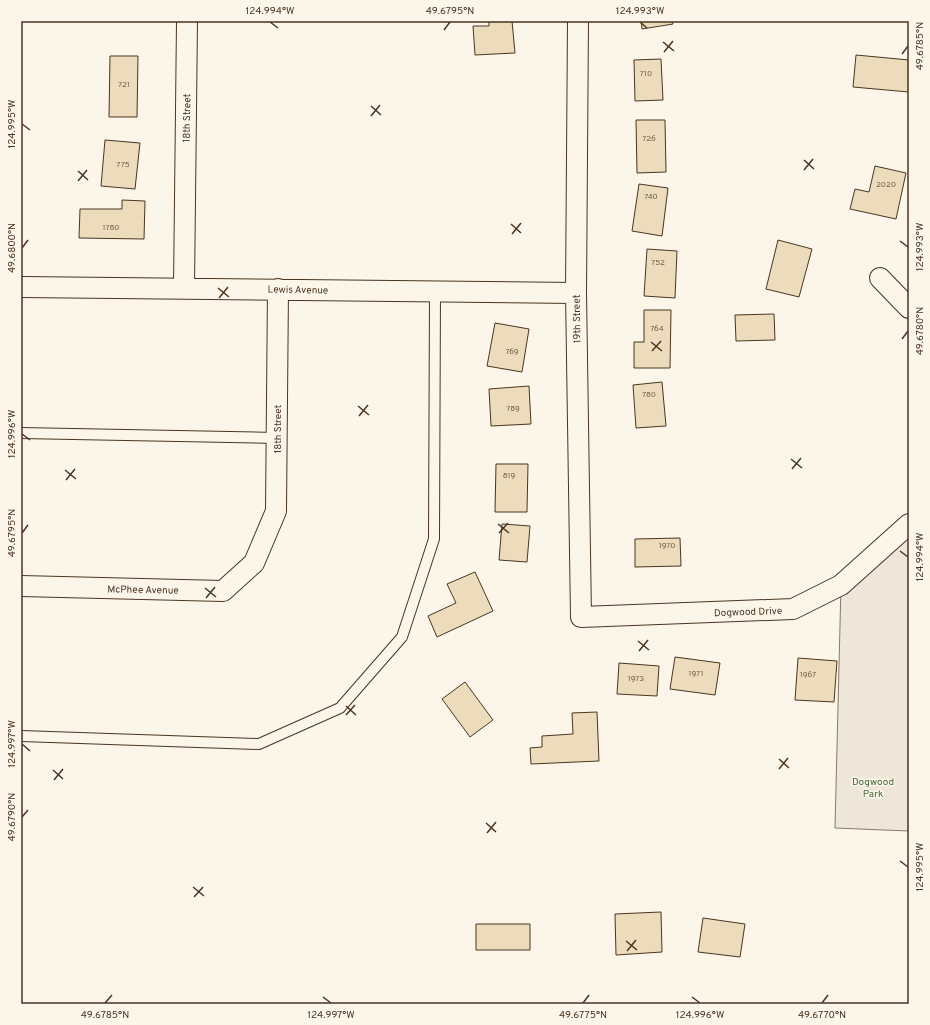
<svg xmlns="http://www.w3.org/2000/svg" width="930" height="1025" font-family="Overpass,sans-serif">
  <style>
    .green { fill: #ede6d9; stroke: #887966 }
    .building { fill: #ecdcbc; stroke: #4a3520 }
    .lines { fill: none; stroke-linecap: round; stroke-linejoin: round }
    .service-casing { stroke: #4a3520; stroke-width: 12 }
    .minor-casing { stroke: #4a3520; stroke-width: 22 }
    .service { stroke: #fbf6e9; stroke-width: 10 }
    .minor { stroke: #fbf6e9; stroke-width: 20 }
    .ticks { fill: none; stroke: #4a3520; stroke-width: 1.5 }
    .labels { text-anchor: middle; stroke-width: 3; stroke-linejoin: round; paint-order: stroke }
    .number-label { font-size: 8px; fill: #725f47 }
    .street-label { font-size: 10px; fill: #4a3520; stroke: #fbf6e9 }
    .park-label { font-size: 10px; fill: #436837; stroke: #fbf6e9 }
    .neatline { fill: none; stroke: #4a3520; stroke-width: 1.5 }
    .ticks-label { font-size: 10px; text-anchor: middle; fill: #4a3520 }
  </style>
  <rect width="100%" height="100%" fill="#fbf6e9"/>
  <path class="green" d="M 909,524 L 909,831 L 835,828 L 841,585 Z"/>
  <path class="building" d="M 489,21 L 512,21 L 515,53 L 475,55 L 473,26 L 489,26 Z
    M 641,21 L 672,21 L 673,24 L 642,29 Z
    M 856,55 L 909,60 L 909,92 L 853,87 Z
    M 110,56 L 138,56 L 137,117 L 109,117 Z
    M 661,59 L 663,100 L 635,101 L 634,60 Z
    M 636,120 L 665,120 L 666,172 L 637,173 Z
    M 105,140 L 140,143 L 135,189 L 101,186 Z
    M 875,166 L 906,173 L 896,219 L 850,209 L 855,189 L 869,192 Z
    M 639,184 L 668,188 L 662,236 L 632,231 Z
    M 122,200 L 145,201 L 144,239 L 79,238 L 80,209 L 122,209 Z
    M 778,240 L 812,249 L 799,297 L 766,289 Z
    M 647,249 L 677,251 L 675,298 L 644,296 Z
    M 644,310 L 671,310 L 670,368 L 634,368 L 634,342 L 644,342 Z
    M 774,314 L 775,340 L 736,341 L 735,315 Z
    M 495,323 L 529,329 L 522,372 L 487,366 Z
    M 662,382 L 666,426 L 636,428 L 633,385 Z
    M 529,386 L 531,424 L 491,426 L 489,389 Z
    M 496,464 L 528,464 L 527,512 L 495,512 Z
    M 502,524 L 530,526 L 527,562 L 499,560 Z
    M 680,538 L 681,566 L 635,567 L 635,539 Z
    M 475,572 L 493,611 L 437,637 L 428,616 L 456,603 L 447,584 Z
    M 675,657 L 720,663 L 715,695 L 670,689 Z
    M 798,658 L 837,661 L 834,702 L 795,700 Z
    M 619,663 L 659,666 L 657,696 L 617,694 Z
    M 465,682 L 493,720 L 470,737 L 442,699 Z
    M 597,712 L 599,761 L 531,764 L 530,748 L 542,747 L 542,736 L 573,734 L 572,713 Z
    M 661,912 L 662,952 L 616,955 L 615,914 Z
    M 703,918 L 745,924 L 740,957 L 698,952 Z
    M 476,924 L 530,924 L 530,950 L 476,950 Z"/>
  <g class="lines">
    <g class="service-casing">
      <path id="service" d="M 21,433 L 277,438
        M 21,736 L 259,744 L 340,708 L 402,637 L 434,539 L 435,292"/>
    </g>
    <g class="minor-casing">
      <path id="minor" d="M 578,21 L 576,293 L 581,617 L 793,609 L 841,585 L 909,524
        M 880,278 L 909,308
        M 21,287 L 576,293
        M 184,288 L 187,21
        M 21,586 L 223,591 L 254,563 L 276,511 L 278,289"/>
    </g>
    <use href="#service" class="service"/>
    <use href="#minor" class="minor"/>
  </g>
  <path class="ticks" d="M 270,22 L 278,28M 640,22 L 647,28M 444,30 L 450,22M 663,42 L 674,51M 664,52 L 673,41M 902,54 L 908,46M 371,106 L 381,115M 371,116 L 380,105M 22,124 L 30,130M 804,160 L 814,169M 804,170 L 813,159M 78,171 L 88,180M 78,181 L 87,170M 511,224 L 521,233M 512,234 L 521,223M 900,241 L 908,247M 22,248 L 28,240M 218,288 L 229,297M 219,298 L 228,287M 902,339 L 908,331M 651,342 L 662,351M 652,351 L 661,341M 358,406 L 369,415M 359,416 L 368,405M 22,434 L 30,440M 791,459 L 802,468M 792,469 L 801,458M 65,470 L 76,479M 66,480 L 75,469M 498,524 L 509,533M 22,533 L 28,525M 499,533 L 508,523M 900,551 L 908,557M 205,588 L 216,597M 206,598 L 215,587M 638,641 L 649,650M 639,651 L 648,640M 346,706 L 356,715M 346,715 L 355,705M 22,744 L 30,751M 779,759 L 789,768M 779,769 L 788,758M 53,770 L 63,779M 54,780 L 63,769M 22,817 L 28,810M 486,823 L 496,832M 487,833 L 496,822M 900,861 L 908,867M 193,887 L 204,896M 194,897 L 203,887M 626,941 L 637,950M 627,951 L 636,940M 323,997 L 331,1003M 692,997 L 700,1003M 105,1003 L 112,995M 583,1003 L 589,995M 822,1003 L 828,995"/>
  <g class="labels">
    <g class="number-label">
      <text x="646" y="76">710</text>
      <text x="124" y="87">721</text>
      <text x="649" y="141">726</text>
      <text x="123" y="167">775</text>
      <text x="886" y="187">2020</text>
      <text x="651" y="199">740</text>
      <text x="111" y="230">1780</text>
      <text x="658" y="265">752</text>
      <text x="657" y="331">764</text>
      <text x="512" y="354">769</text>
      <text x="649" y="397">780</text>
      <text x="513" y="411">789</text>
      <text x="509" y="478">819</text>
      <text x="667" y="548">1970</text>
      <text x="696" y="676">1971</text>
      <text x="808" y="677">1967</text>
      <text x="636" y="681">1973</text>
    </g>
    <g class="street-label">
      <text transform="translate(186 118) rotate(-89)" y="4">18th Street</text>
      <text transform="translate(298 289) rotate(1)" y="4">Lewis Avenue</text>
      <text transform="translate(576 319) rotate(-91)" y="4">19th Street</text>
      <text transform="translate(277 429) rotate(-90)" y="4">18th Street</text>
      <text transform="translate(143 589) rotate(1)" y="4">McPhee Avenue</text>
      <text transform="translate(748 611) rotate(-2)" y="4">Dogwood Drive</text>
    </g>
    <g class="park-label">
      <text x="873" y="785">Dogwood<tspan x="873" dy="12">Park</tspan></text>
    </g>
  </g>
  <rect width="930" height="1025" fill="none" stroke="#fbf6e9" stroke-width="44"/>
  <rect x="22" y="22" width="886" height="981" class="neatline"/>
  <g class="ticks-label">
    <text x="270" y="14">124.994°W</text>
    <text x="450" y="14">49.6795°N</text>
    <text x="640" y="14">124.993°W</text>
    <text transform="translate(919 46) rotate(-90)" y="4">49.6785°N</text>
    <text transform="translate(11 124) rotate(-90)" y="4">124.995°W</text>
    <text transform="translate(919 247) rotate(-90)" y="4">124.993°W</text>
    <text transform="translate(11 248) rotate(-90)" y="4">49.6800°N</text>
    <text transform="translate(919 331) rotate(-90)" y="4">49.6780°N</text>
    <text transform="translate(11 434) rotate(-90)" y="4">124.996°W</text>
    <text transform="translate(11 533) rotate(-90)" y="4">49.6795°N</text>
    <text transform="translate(919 557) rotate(-90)" y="4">124.994°W</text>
    <text transform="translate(11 744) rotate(-90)" y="4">124.997°W</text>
    <text transform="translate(11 817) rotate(-90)" y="4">49.6790°N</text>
    <text transform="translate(919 867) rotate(-90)" y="4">124.995°W</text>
    <text x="105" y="1018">49.6785°N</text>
    <text x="331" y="1018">124.997°W</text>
    <text x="583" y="1018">49.6775°N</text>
    <text x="700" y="1018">124.996°W</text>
    <text x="822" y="1018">49.6770°N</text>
  </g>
</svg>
